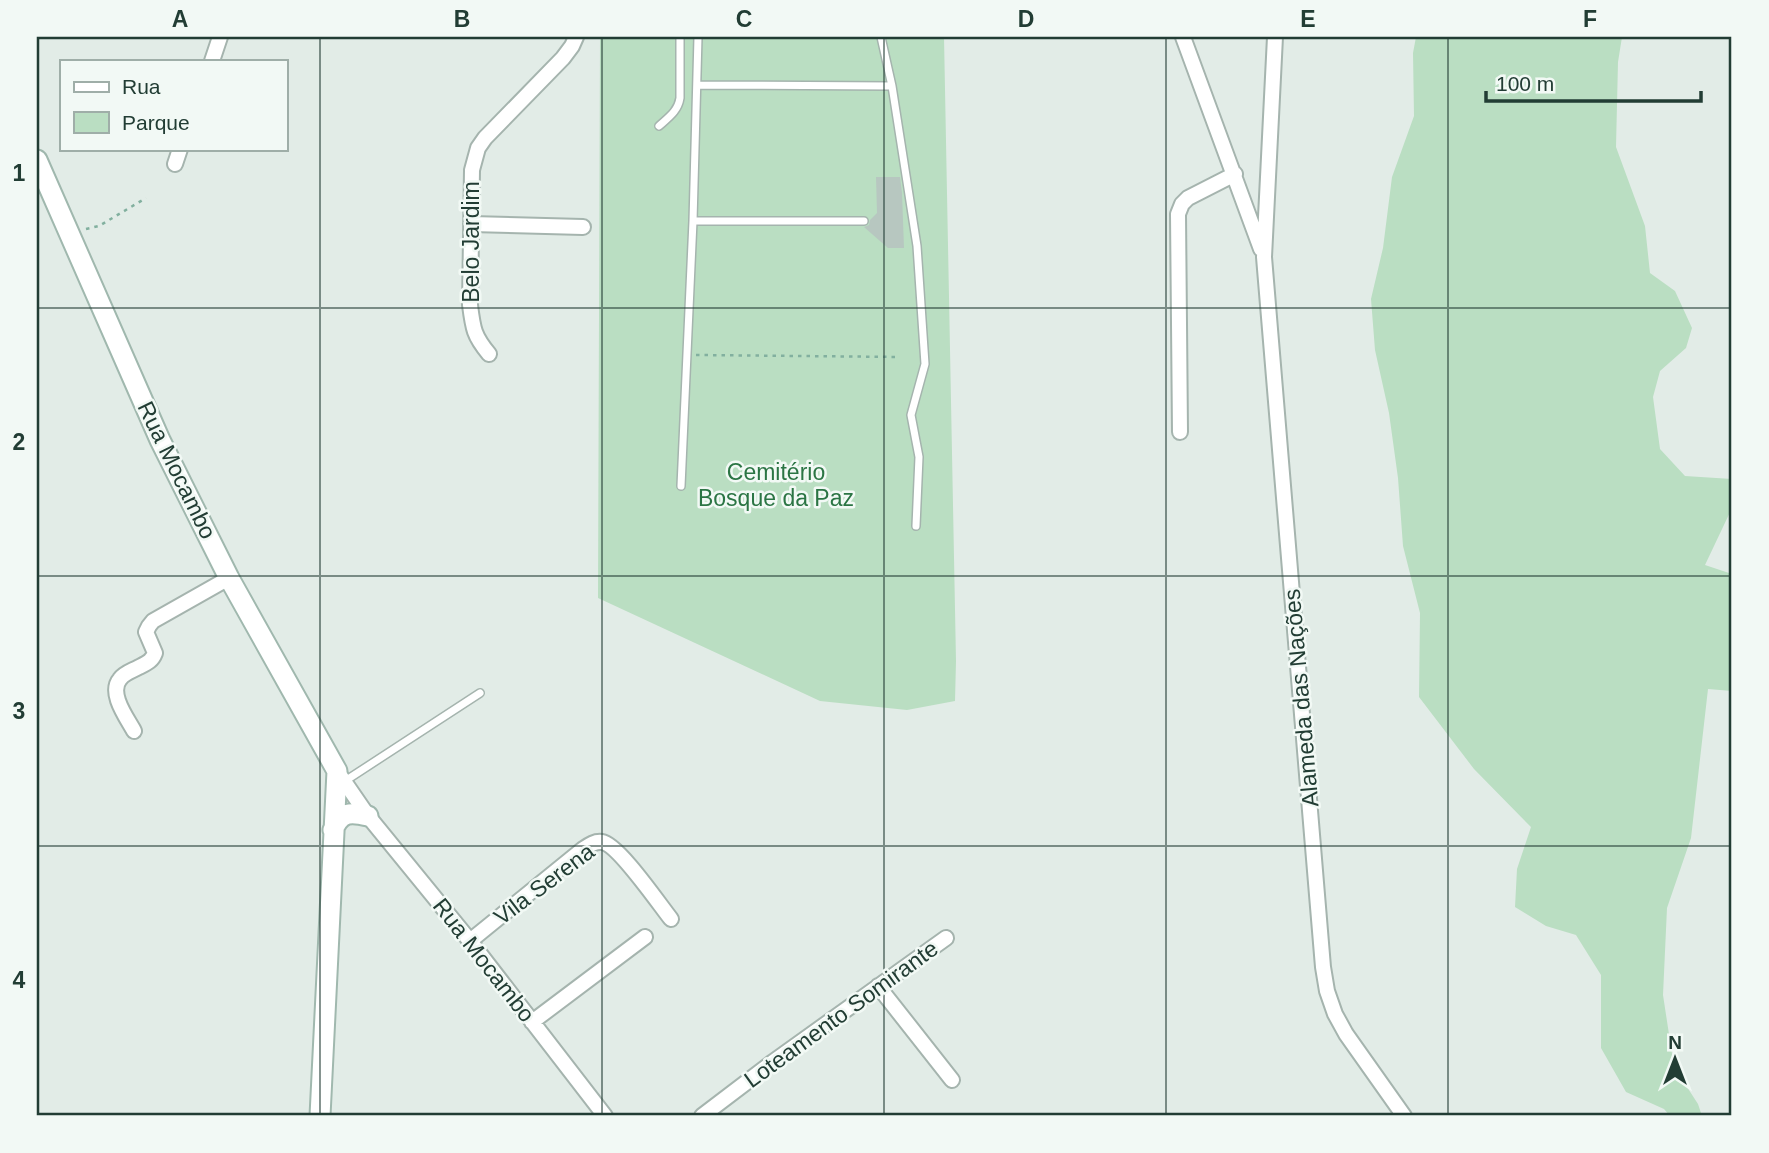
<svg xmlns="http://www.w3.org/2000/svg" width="1769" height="1153" font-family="Arial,sans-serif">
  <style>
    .green { fill: #badec2 }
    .building { fill: #b7c7c0 }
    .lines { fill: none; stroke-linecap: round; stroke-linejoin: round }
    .service-casing { stroke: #a5b4ae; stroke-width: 10 }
    .minor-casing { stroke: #a5b4ae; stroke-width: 18 }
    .secondary-casing { stroke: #a0b8ae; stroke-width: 23 }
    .path { stroke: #82b09f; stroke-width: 2.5; stroke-dasharray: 3.5 5; stroke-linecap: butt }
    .service { stroke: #fff; stroke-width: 7 }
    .minor { stroke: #fff; stroke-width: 14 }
    .secondary { stroke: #fff; stroke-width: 19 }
    .grid { fill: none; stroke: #223d34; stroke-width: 2; stroke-opacity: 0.55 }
    .labels { text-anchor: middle; stroke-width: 5; stroke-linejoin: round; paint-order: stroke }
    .street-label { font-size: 23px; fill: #223d34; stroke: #f2f9f5 }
    .park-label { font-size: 23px; fill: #2b7544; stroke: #f2f9f5 }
    .neatline { fill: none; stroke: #223d34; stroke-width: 2.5 }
    .grid-label { font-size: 23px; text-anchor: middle; font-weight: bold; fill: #223d34 }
  </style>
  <rect width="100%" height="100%" fill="#e2ece7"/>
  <path class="green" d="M 600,37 L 944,37 L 956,661 L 955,701 L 907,710 L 820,701 L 598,598 Z
    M 1416,37 L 1622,37 L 1618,62 L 1616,147 L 1645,226 L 1650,273 L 1675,291 L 1692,328 L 1686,348 L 1660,371 L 1653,397 L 1660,449 L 1685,476 L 1732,479 L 1732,508 L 1705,565 L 1732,574 L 1732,691 L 1708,689 L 1691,838 L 1667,908 L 1663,995 L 1674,1067 L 1698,1104 L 1702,1116 L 1670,1116 L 1664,1109 L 1626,1092 L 1601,1048 L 1601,975 L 1576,935 L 1546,926 L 1515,907 L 1517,869 L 1531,827 L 1474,769 L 1419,697 L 1420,613 L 1403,546 L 1398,478 L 1389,413 L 1375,350 L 1371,299 L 1383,248 L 1392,177 L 1414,116 L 1413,53 Z"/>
  <path class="building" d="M 876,177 L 900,177 L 902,193 L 904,248 L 888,248 L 864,227 L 869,225 L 870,220 L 877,213 Z"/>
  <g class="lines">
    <g class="service-casing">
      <path id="service" d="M 881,37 L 892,86 L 917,246 L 925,364 L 911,415 L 919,457 L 916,526
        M 698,85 L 892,86
        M 659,126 C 669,117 678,111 680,98 L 680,37
        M 693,221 L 864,221
        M 681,486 L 693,221 L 698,37
        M 345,781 L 480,693"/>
    </g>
    <g class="minor-casing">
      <path id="minor" d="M 1183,37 L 1261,249
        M 1275,37 L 1264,257 L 1323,967 L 1327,991 L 1335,1014 L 1346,1034 L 1404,1116
        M 212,61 L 220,37
        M 175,164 L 180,149
        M 471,224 L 583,227
        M 489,354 C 474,336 473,329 470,305 L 472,170 L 478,148 L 485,138 L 563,58 L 572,46 L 576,37
        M 1180,432 L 1178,214 L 1182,204 L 1188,198 L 1235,174
        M 134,731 C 127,718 108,693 120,679 C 124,673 132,671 139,667 C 147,663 152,661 155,653 L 146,632 L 149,626 L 153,621 L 229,578
        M 337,771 L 368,816 L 470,941 L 605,1116
        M 470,941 L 582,850 C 588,846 594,841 602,842 C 618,844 659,904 671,919
        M 878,986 L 952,1080
        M 532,1022 L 645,937
        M 702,1116 L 773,1062 L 946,938"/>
    </g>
    <g class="secondary-casing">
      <path id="secondary" d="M 37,160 L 160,440 L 229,578 L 337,771 L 320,1116
        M 333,830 C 341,811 351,812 368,816"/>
    </g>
    <path class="path" d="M 86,229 L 99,226 L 146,198
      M 696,355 L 900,357"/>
    <use href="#service" class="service"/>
    <use href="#minor" class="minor"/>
    <use href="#secondary" class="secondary"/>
  </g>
  <path class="grid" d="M 320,37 L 320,1116M 602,37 L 602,1116M 884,37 L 884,1116M 1166,37 L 1166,1116M 1448,37 L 1448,1116M 37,308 L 1732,308M 37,576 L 1732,576M 37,846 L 1732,846"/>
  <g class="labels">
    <g class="street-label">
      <text transform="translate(471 242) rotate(-90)" y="8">Belo Jardim</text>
      <text transform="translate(177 470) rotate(64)" y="8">Rua Mocambo</text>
      <text transform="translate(1301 698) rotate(-95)" y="8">Alameda das Nações</text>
      <text transform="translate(544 884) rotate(-37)" y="8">Vila Serena</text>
      <text transform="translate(484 960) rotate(52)" y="8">Rua Mocambo</text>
      <text transform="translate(841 1014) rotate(-36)" y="8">Loteamento Somirante</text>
    </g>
    <g class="park-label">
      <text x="776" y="480">Cemitério<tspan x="776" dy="26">Bosque da Paz</tspan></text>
    </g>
  </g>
  <rect width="1769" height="1153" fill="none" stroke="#f2f9f5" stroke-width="77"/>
  <rect x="60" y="60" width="228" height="91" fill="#f2f9f5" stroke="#9faea8" stroke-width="2"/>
  <rect x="74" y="82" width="35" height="10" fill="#ffffff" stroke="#9faea8" stroke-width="2"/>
  <text x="122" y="94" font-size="21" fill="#223d34">Rua</text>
  <rect x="74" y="112" width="35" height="21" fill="#badec2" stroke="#9faea8" stroke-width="2"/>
  <text x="122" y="130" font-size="21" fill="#223d34">Parque</text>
  <g transform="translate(1675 1059)" stroke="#f2f9f5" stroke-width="5" paint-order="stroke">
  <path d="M0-5L12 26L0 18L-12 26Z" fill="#223d34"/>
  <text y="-10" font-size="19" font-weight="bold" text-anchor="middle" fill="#223d34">N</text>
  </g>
  <path d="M1486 91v10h215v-10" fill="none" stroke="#223d34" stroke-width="3.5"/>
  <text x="1496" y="91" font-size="21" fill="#223d34" stroke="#f2f9f5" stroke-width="5" paint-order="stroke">100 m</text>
  <rect x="38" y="38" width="1692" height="1076" class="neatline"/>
  <g class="grid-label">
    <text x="180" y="27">A</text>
    <text x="462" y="27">B</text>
    <text x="744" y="27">C</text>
    <text x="1026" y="27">D</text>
    <text x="1308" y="27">E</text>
    <text x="1590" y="27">F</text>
    <text x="19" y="181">1</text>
    <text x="19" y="450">2</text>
    <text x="19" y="719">3</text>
    <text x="19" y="988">4</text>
  </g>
</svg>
